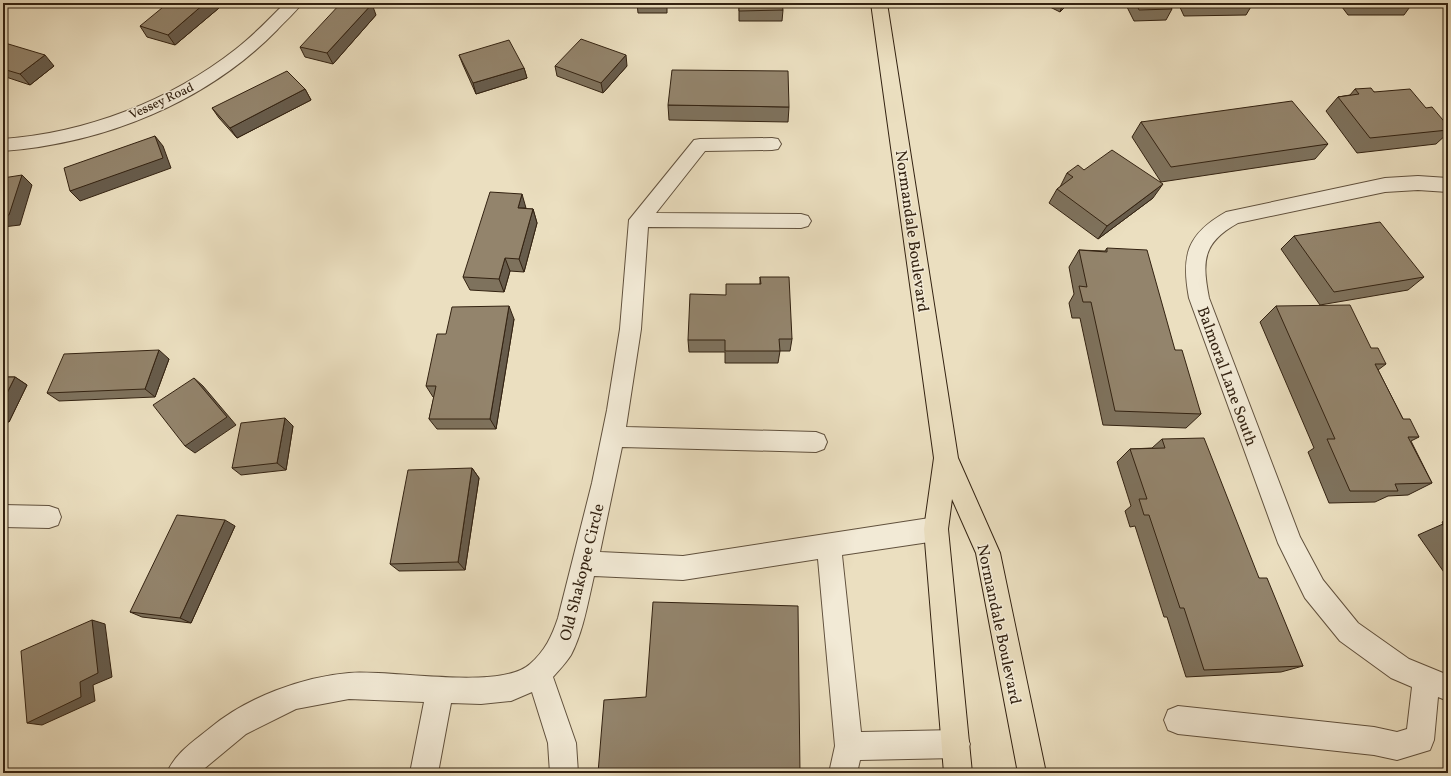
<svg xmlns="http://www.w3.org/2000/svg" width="1451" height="776" font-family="Vollkorn,serif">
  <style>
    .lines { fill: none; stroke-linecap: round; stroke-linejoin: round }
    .minor-casing { stroke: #61513d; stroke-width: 2 }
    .major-casing { stroke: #321; stroke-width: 2 }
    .minor { fill: #f2ead6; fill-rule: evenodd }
    .major { fill: #ebdfc0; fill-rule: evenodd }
    .wall { fill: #7e725d; stroke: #321 }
    .shaded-wall { fill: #675c4c; stroke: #321 }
    .building { fill: #93846c; stroke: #321 }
    .labels { text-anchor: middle; stroke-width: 3; stroke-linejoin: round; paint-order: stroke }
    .far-street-label { font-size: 13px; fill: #321; stroke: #f2ead6 }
    .street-label { font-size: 16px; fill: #321; stroke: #f2ead6 }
  </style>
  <rect width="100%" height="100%" fill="#ebdfc0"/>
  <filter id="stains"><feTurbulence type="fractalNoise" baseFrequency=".005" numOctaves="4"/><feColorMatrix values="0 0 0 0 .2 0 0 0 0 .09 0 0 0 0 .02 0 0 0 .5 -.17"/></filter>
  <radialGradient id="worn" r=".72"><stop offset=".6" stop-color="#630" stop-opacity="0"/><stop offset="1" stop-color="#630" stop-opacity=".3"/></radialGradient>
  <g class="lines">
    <g class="minor-casing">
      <path id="minor" d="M 285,3 L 302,3 C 295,13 285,21 277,30 C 207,102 103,144 3,151 L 3,139 C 86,133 170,101 236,49 C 254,35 269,19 285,3 Z
        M 772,138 L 778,139 L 781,144 L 778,149 L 772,150 L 705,151 L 656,213 L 801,214 L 808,216 L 811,221 L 808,226 L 801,228 L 648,227 L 641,329 L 626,427 L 816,432 L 824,435 L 827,442 L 824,449 L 816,452 L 622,447 L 600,552 L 683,556 L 936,517 L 945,521 L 948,529 L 945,537 L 936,541 L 842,555 L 861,732 L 956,730 L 966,734 L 970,744 L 966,754 L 956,758 L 860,760 L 857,773 L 829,773 L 835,746 L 818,559 L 683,580 L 594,576 C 588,602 583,632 571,655 C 566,663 559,670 553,677 L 576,743 L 578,773 L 550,773 L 548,743 L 532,692 L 511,701 L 481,704 L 451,703 L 438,773 L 410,773 L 424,702 L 349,699 L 296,709 L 246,734 L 199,773 L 167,773 C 175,753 194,741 210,728 C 246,698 301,677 349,673 C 390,669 500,691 530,664 C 545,651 552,636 558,618 L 592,483 L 607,410 L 620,329 L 629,220 L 694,140 L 700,139 Z
        M 1418,176 L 1448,178 L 1448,192 L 1418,190 L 1385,192 L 1238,223 C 1202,243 1202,261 1209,298 L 1300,537 L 1323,580 L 1358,623 L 1409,659 L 1448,675 L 1448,701 L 1438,697 L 1434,740 L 1430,750 L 1397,760 L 1374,755 L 1178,734 L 1168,730 L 1164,720 L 1168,710 L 1178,706 L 1374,727 L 1397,732 L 1407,729 L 1412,687 L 1391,678 L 1340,641 L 1305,598 L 1278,543 L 1189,298 C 1181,255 1187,234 1226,212 L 1385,178 Z
        M 3,505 L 49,506 L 58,509 L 61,517 L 58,525 L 49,528 L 3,527 Z"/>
    </g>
    <g class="major-casing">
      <path id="major" d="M 871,3 L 887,3 L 958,458 L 1000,553 L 1046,773 L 1018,773 L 976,553 L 952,499 L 948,529 L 972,773 L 944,773 L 924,529 L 934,458 Z"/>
    </g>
    <use href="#minor" class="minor"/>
    <use href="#major" class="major"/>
  </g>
  <path class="wall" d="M 370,3 L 387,3 L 384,6 Z
    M 637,3 L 667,3 L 667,13 L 638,13 Z
    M 739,3 L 783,10 L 782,21 L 739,21 Z
    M 1042,3 L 1069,3 L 1060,12 Z
    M 1125,3 L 1168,3 L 1172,9 L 1166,20 L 1134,21 Z
    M 1178,3 L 1252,3 L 1252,5 L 1246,15 L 1184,16 Z
    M 1339,3 L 1411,3 L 1412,4 L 1404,15 L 1348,15 Z
    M 1441,3 L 1448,3 L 1448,9 L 1446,9 Z
    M 219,8 L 175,45 L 147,37 L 140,26 Z
    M 376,15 L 333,64 L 305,57 L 300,47 Z
    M 3,44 L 54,66 L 30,85 L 3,76 Z
    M 459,55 L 524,68 L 527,78 L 476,94 L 463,65 Z
    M 555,66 L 627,66 L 603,93 L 557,76 Z
    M 305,89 L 311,100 L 237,138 L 219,118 L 212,108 Z
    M 1355,89 L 1374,92 L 1426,108 L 1448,126 L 1448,133 L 1436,144 L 1357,153 L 1326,111 L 1338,97 L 1350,95 Z
    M 668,105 L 789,107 L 788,122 L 669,120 Z
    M 1141,122 L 1328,144 L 1315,159 L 1161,182 L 1132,137 Z
    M 1084,170 L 1153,198 L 1098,239 L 1049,203 L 1057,189 L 1060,187 L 1067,173 Z
    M 526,209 L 533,209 L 537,223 L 524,272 L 510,271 L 504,292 L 470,290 L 463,277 Z
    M 1294,236 L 1424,277 L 1408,290 L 1320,305 L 1281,249 Z
    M 1107,248 L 1175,350 L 1201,414 L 1186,428 L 1103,425 L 1080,318 L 1072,318 L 1069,303 L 1074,294 L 1069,267 L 1079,250 L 1105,251 Z
    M 760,277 L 792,339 L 790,351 L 780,351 L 778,363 L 725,363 L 725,352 L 689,352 L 688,340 L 726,295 L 760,284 Z
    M 1276,306 L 1371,348 L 1386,364 L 1378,370 L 1403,419 L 1419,437 L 1411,441 L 1432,483 L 1408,495 L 1388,496 L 1375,502 L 1329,503 L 1308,452 L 1314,448 L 1260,322 Z
    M 514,319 L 496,429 L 437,429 L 429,419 L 434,397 L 433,397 L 426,386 Z
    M 169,359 L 155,397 L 59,401 L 47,393 Z
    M 3,377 L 15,377 L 27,385 L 9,422 L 3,422 Z
    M 293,426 L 286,470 L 241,475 L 232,468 Z
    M 1162,439 L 1259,578 L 1303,666 L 1281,672 L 1186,677 L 1167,617 L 1164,617 L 1135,526 L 1130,527 L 1125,511 L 1131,506 L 1117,462 L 1130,449 L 1152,448 Z
    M 472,468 L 479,478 L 465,570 L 399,571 L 390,564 Z
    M 1448,519 L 1448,578 L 1418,535 L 1443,524 L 1442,522 Z
    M 235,526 L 191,623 L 142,617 L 130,612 Z"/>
  <path class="shaded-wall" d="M 205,3 L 216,3 L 219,8 L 175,45 L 168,35 Z
    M 383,3 L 387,3 L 384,6 Z
    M 1063,3 L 1069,3 L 1060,12 Z
    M 372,4 L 376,15 L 333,64 L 327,53 Z
    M 45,55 L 54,66 L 30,85 L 20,74 Z
    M 626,55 L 627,66 L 603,93 L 601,83 Z
    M 524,68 L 527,78 L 476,94 L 473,83 Z
    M 305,89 L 311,100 L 237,138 L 230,128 Z
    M 155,136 L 163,146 L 171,168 L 80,201 L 70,191 Z
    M 22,175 L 32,185 L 20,225 L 3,227 L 3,216 Z
    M 1163,184 L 1153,198 L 1098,239 L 1107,226 Z
    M 522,194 L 526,208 L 518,208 Z
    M 533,209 L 537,223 L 524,272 L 519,259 Z
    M 505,258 L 510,271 L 504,292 L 499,279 Z
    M 509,306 L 514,319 L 496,429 L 490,419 Z
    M 159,350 L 169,359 L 155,397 L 145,389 Z
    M 15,377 L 27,385 L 9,422 L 3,418 L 3,401 Z
    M 194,378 L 203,386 L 236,425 L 195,453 L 185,446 Z
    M 285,418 L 293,426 L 286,470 L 277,463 Z
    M 472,468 L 479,478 L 465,570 L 458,562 Z
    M 225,520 L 235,526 L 191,623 L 180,618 Z
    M 92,620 L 105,624 L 112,677 L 93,685 L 95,701 L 42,725 L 27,723 L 80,682 Z"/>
  <path class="building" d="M 168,3 L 205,3 L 168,35 L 140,26 Z
    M 341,3 L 366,3 L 372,4 L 327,53 L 300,47 Z
    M 739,3 L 782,3 L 783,10 L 739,11 Z
    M 1136,3 L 1168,3 L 1172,9 L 1139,10 Z
    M 1189,3 L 1252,3 L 1252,5 L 1190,5 Z
    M 1355,3 L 1411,3 L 1412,4 L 1356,5 Z
    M 581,39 L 626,55 L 601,83 L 555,66 Z
    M 509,40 L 524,68 L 473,83 L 459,55 Z
    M 5,43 L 45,55 L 20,74 L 3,69 L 3,44 Z
    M 672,70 L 788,71 L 789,107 L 668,105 Z
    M 287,71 L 305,89 L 230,128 L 212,108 Z
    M 1371,88 L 1374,92 L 1410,89 L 1426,108 L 1432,107 L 1448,126 L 1448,130 L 1370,138 L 1338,97 L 1359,94 L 1355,89 Z
    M 1292,101 L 1328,144 L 1171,167 L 1141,122 Z
    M 155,136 L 163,158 L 70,191 L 64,168 Z
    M 1112,150 L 1163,184 L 1107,226 L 1057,189 L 1073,177 L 1067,173 L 1078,165 L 1084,170 Z
    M 22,175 L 9,215 L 3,216 L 3,178 Z
    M 490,192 L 522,194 L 518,208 L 533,209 L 519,259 L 505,258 L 499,279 L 463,277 Z
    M 1380,222 L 1424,277 L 1334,292 L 1294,236 Z
    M 1107,248 L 1147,250 L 1175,350 L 1182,350 L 1201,414 L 1115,411 L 1091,302 L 1083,302 L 1079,286 L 1087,287 L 1079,250 L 1107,252 Z
    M 760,277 L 789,277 L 792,339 L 779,339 L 780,351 L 725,351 L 725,340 L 688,340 L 690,294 L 726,295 L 726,284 L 761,284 Z
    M 1350,305 L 1371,348 L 1378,348 L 1386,364 L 1375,364 L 1403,419 L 1410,419 L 1419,437 L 1408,437 L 1432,483 L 1395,484 L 1398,491 L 1350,491 L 1327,439 L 1335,439 L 1276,306 Z
    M 509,306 L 490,419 L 429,419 L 436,386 L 426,386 L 437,334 L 446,334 L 452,307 Z
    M 159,350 L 145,389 L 47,393 L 64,354 Z
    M 3,377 L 15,377 L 3,401 Z
    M 194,378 L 227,417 L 185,446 L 153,405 Z
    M 285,418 L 277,463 L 232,468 L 241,423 Z
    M 1204,438 L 1259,578 L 1267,578 L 1303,666 L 1204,670 L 1184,608 L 1180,608 L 1149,515 L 1144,515 L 1139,499 L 1147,499 L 1130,449 L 1165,448 L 1162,439 Z
    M 472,468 L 458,562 L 390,564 L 408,470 Z
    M 177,515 L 225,520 L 180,618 L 130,612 Z
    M 1448,522 L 1448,531 L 1442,524 Z
    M 653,602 L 798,606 L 800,773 L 598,773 L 604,700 L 646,697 Z
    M 92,620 L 98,673 L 80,682 L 81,697 L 27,723 L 21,651 Z"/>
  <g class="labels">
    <g class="far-street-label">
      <text transform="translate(161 100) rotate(-25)" y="5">Vessey Road</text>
    </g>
    <g class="street-label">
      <text transform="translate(913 231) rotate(82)" y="6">Normandale Boulevard</text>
      <text transform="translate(1228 376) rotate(70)" y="6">Balmoral Lane South</text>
      <text transform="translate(581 572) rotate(-76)" y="6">Old Shakopee Circle</text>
      <text transform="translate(1000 624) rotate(78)" y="6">Normandale Boulevard</text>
    </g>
  </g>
  <rect width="1451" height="776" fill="none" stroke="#ebdfc0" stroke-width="16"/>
  <rect x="4" y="4" width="1443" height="768" fill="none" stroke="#321" stroke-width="2"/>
  <rect x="8" y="8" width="1435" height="760" fill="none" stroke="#321"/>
  <rect width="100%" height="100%" filter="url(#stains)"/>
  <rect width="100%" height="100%" fill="url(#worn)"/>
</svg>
